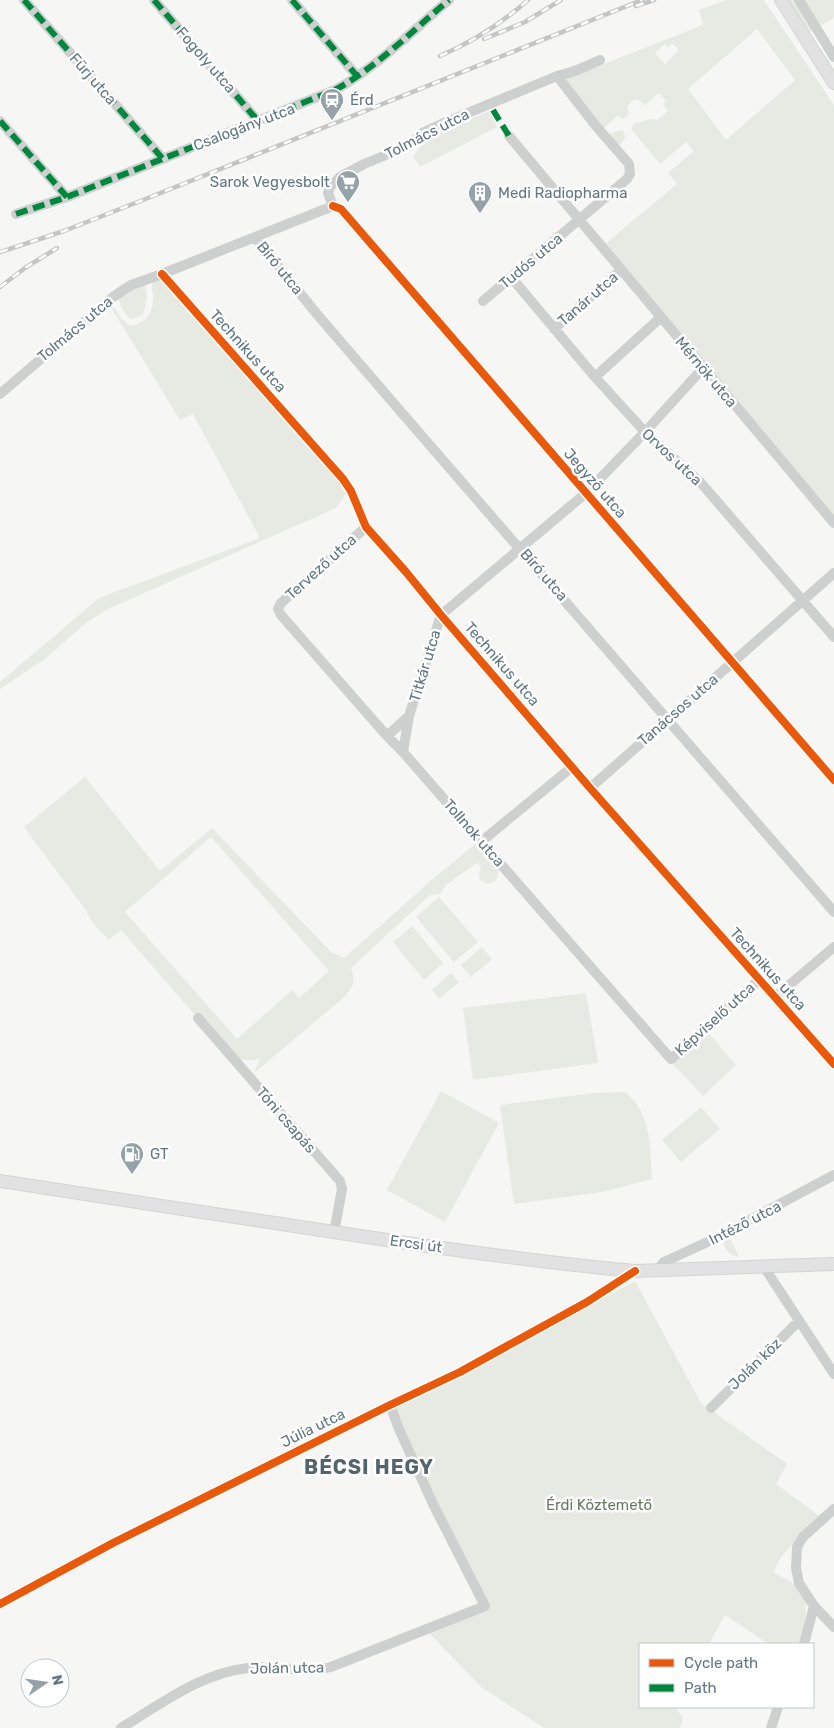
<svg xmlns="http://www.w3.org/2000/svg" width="834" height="1728" font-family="Rubik,sans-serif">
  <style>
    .green { fill: #e6eae3; fill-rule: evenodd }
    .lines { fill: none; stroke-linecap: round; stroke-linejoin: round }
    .major-casing { stroke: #d3d4d4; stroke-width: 14 }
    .minor { stroke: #ced0d0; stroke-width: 10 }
    .major { stroke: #e2e2e2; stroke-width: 12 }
    .rail-casing { stroke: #c4c6c6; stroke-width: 4.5 }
    .rail { stroke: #fff; stroke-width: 2.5; stroke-dasharray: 8; stroke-linecap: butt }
    .quiet { stroke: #00873e; stroke-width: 6; stroke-dasharray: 12 6; stroke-linecap: butt }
    .cycleway-casing { stroke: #fff; stroke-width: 11 }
    .cycleway { stroke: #e8590c; stroke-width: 8 }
    .labels { text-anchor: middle; stroke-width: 5; stroke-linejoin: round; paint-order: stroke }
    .street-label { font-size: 15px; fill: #5f7782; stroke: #fff }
    .poi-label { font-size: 15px; fill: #5f7782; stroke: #fff; text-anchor: start }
    .park-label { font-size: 15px; fill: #67795f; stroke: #fff }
    .district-label { font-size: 20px; font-weight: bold; letter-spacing: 1px; fill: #52646c; stroke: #fff }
  </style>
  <rect width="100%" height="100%" fill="#f6f6f5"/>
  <path class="green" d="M 726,0 L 764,0 L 834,105 L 834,518 L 605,244 L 677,184 L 668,173 L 694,151 L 686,142 L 660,164 L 632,130 L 633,124 L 651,119 L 657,120 L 668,111 L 663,104 L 666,101 L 659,93 L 645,105 L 639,100 L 634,100 L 627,106 C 629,113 630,116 623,119 L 618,115 L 603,129 L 608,134 L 622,130 L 624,132 L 625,138 L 617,148 L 563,80 L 703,25 L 699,10 ZM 757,29 L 795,80 L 726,140 L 688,89 ZM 672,43 L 679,50 L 665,64 L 655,53 L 665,44 L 668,47 Z
    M 788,0 L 834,0 L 834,18 L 808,33 Z
    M 489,111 L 497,127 L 420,167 L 413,156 L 421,146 L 435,135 Z
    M 162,279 L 348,491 L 336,508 L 108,609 L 86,623 L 46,658 L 0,689 L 0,682 L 99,598 L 260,538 L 193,414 L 180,420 L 109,304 L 111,302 C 117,311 121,322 132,326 C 148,321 154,312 153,294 C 152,289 151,287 153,282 Z
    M 144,284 L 146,286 L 147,299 L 143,314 L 133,319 L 129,318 L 121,307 L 118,296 Z
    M 85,777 L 160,871 L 212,828 L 331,952 L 344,958 L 435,877 L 478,842 L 501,868 C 494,876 502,881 486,884 L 480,880 L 479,875 L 481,867 L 478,863 L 475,864 L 446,885 L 440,894 L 430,895 L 351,968 C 356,983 353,987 343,998 L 254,1073 L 260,1059 C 246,1062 239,1060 228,1053 L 121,930 L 109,940 L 92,922 L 86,910 L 24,827 ZM 211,837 L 329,971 L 299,998 L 292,990 L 237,1039 L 125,912 Z
    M 439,897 L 478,942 L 454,962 L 416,917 Z
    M 412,926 L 443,963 L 424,980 L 393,942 Z
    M 482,947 L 492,959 L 471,977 L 461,965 Z
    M 451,973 L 459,982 L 439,999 L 432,990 Z
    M 586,993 L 598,1063 L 473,1080 L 463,1008 Z
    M 706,1030 L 736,1065 L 703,1096 L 670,1061 Z
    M 441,1091 L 499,1123 L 445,1222 L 387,1190 Z
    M 625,1092 C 652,1114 650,1147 652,1179 L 602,1192 L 514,1204 L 500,1105 L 593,1093 Z
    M 701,1107 L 720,1129 L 681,1162 L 662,1140 Z
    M 729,1236 L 739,1257 C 729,1255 725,1250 722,1240 Z
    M 635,1281 L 701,1403 L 787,1464 L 776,1484 L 821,1517 C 807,1531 778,1553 774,1573 C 781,1577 789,1580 795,1585 C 812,1600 805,1624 801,1644 L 769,1644 L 725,1615 L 709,1644 L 640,1644 L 640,1707 L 674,1707 L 683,1717 L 680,1728 L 544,1728 L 481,1687 L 430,1634 L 489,1607 L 441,1514 L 393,1407 L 511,1349 Z"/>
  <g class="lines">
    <g class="major-casing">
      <path id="major" d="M 781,0 L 834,83
        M 0,1181 C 140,1202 280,1225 420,1245 C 491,1255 563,1265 635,1271 L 834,1264"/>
    </g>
    <path class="minor" d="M 24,0 L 163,159
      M 154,0 L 258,121
      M 292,0 L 357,76
      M 799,0 L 834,57
      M 0,121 L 67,197
      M 509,136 L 834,523
      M 333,206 L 341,209 L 834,780
      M 333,206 L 328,193 L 330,187 L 340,177 L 364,164 L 410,145 L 422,133 L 446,122 L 557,76 C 573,73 585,67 600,60
      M 16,214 L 67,197 L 335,90 C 377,67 412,31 449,0
      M 255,237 L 316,313 L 389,398 L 834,912
      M 162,274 L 343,479 L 351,491 L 366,527 L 406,572 L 441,615 L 590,788 L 834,1064
      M 511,277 L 595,377 L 645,432 L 701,483 L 834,637
      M 483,301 L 627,179 L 630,174 L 629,164 L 596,126 L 557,76
      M 554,329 L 621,270
      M 595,377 L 660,318
      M 0,394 L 113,297 L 131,285 L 162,274 L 333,206
      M 366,527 L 281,603 L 278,609 L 281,615 L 387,736 L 403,752 L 671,1059 L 759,980
      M 409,716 L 441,615 L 586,493 L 645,432 L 703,368
      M 387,736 L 409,716 L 403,752
      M 590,788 L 834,573
      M 482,841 L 572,767
      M 775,997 L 834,947
      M 198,1018 L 340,1181 L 342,1189 L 334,1233
      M 764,1267 L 834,1374
      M 656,1271 L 664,1262 L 716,1238 L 834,1175
      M 711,1408 L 799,1321
      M 0,1604 L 113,1543 L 390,1405 L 460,1372 L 587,1302 L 635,1271
      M 814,1606 L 834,1627
      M 804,1644 L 814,1606 L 799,1583 L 796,1568 L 797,1547 L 803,1537 L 834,1509
      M 121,1728 C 161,1704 201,1673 248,1668 C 276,1665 303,1674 331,1667 L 485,1606 L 433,1504 L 399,1429 L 390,1405
      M 771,1728 L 778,1707"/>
    <use href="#major" class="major"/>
    <g class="rail-casing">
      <path id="rail" d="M 636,6 L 654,0
        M 484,39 L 525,22 L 561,0
        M 440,56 C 472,42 501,24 528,0
        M 0,252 L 64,231 L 143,200 L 642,0
        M 0,287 L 25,268 L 57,248"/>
    </g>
    <use href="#rail" class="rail"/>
    <path class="quiet" d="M 24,0 L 163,159
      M 154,0 L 258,121
      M 292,0 L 357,76
      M 493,110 L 509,136
      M 0,121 L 67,197
      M 16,214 L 67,197 L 335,90 C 377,67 412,31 449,0"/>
    <g class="cycleway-casing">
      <path id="cycleway" d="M 333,206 L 341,209 L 834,780
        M 162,274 L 343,479 L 351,491 L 366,527 L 406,572 L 441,615 L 590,788 L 834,1064
        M 0,1604 L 113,1543 L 390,1405 L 460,1372 L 587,1302 L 635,1271"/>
    </g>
    <use href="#cycleway" class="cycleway"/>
  </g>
  <defs>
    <g id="station-pin" transform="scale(1.25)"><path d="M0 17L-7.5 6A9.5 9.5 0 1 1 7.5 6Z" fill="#94a3aa" stroke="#fff"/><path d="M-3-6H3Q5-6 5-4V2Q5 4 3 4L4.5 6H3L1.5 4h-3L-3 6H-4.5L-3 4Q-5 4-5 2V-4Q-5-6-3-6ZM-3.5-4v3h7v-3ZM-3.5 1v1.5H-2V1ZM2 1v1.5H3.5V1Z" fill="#fff"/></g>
    <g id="supermarket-pin" transform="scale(1.25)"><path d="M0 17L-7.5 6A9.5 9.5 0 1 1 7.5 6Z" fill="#94a3aa" stroke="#fff"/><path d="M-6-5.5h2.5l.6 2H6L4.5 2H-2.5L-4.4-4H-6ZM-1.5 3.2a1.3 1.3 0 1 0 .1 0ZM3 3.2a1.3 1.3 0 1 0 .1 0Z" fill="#fff"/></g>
    <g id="building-pin" transform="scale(1.25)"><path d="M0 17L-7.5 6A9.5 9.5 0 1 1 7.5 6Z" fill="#94a3aa" stroke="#fff"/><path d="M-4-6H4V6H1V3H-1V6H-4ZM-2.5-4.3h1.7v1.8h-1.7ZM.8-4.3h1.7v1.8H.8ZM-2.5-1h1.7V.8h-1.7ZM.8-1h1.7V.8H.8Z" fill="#fff"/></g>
    <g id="fuel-pin" transform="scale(1.25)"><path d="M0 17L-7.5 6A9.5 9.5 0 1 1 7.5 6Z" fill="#94a3aa" stroke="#fff"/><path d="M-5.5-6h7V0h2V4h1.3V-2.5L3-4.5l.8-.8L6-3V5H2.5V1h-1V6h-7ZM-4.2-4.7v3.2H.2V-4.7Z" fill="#fff"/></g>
  </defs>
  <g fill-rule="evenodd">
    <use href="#station-pin" x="332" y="100"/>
    <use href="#supermarket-pin" x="348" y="182"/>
    <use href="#building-pin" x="480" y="193"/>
    <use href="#fuel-pin" x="132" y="1154"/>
  </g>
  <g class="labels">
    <g class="street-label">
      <text transform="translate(206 60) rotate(49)" y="5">Fogoly utca</text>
      <text transform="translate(93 79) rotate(49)" y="5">Fürj utca</text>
      <text transform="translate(244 127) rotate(-21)" y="5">Csalogány utca</text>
      <text transform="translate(427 134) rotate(-27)" y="5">Tolmács utca</text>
      <text transform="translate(531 261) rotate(-40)" y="5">Tudós utca</text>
      <text transform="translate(280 268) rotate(51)" y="5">Bíró utca</text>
      <text transform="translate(588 299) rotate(-41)" y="5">Tanár utca</text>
      <text transform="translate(75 329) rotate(-40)" y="5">Tolmács utca</text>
      <text transform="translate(248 351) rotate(48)" y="5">Technikus utca</text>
      <text transform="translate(706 372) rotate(50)" y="5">Mérnök utca</text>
      <text transform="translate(672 457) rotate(43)" y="5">Orvos utca</text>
      <text transform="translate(595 483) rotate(49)" y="5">Jegyző utca</text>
      <text transform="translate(321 567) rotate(-42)" y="5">Tervező utca</text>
      <text transform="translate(544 575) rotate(49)" y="5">Bíró utca</text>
      <text transform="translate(502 664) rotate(49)" y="5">Technikus utca</text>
      <text transform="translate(425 666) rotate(-73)" y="5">Titkár utca</text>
      <text transform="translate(678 710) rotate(-41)" y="5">Tanácsos utca</text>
      <text transform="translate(474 833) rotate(49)" y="5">Tollnok utca</text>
      <text transform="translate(768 969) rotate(48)" y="5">Technikus utca</text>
      <text transform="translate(715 1019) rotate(-42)" y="5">Képviselő utca</text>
      <text transform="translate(286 1120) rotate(49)" y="5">Tóni csapás</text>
      <text transform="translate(745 1223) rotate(-27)" y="5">Intéző utca</text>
      <text transform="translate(416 1244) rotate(8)" y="5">Ercsi út</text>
      <text transform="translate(755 1364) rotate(-44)" y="5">Jolán köz</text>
      <text transform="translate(313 1428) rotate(-26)" y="5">Júlia utca</text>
      <text transform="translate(287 1668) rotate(-1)" y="5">Jolán utca</text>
    </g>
    <g class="poi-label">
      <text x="350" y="105">Érd</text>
      <text x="330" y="187" text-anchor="end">Sarok Vegyesbolt</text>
      <text x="498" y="198">Medi Radiopharma</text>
      <text x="150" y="1159">GT</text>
    </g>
    <g class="park-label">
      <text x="599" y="1510">Érdi Köztemető</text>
    </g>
    <g class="district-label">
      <text x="369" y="1474">BÉCSI HEGY</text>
    </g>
  </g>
  <rect x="639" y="1643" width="175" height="65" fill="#ffffff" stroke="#bfc9cd"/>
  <rect x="649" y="1659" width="25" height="8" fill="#e8590c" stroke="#bfc9cd"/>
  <text x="684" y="1668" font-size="15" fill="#5f7782">Cycle path</text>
  <rect x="649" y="1684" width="25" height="8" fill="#00873e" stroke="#bfc9cd"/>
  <text x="684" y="1693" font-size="15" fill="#5f7782">Path</text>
  <g transform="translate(45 1683) rotate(77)"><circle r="24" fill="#ffffff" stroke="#bfc9cd"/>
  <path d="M0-4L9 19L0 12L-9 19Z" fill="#94a3aa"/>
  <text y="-8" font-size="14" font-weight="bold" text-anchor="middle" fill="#5f7782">N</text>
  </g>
</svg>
